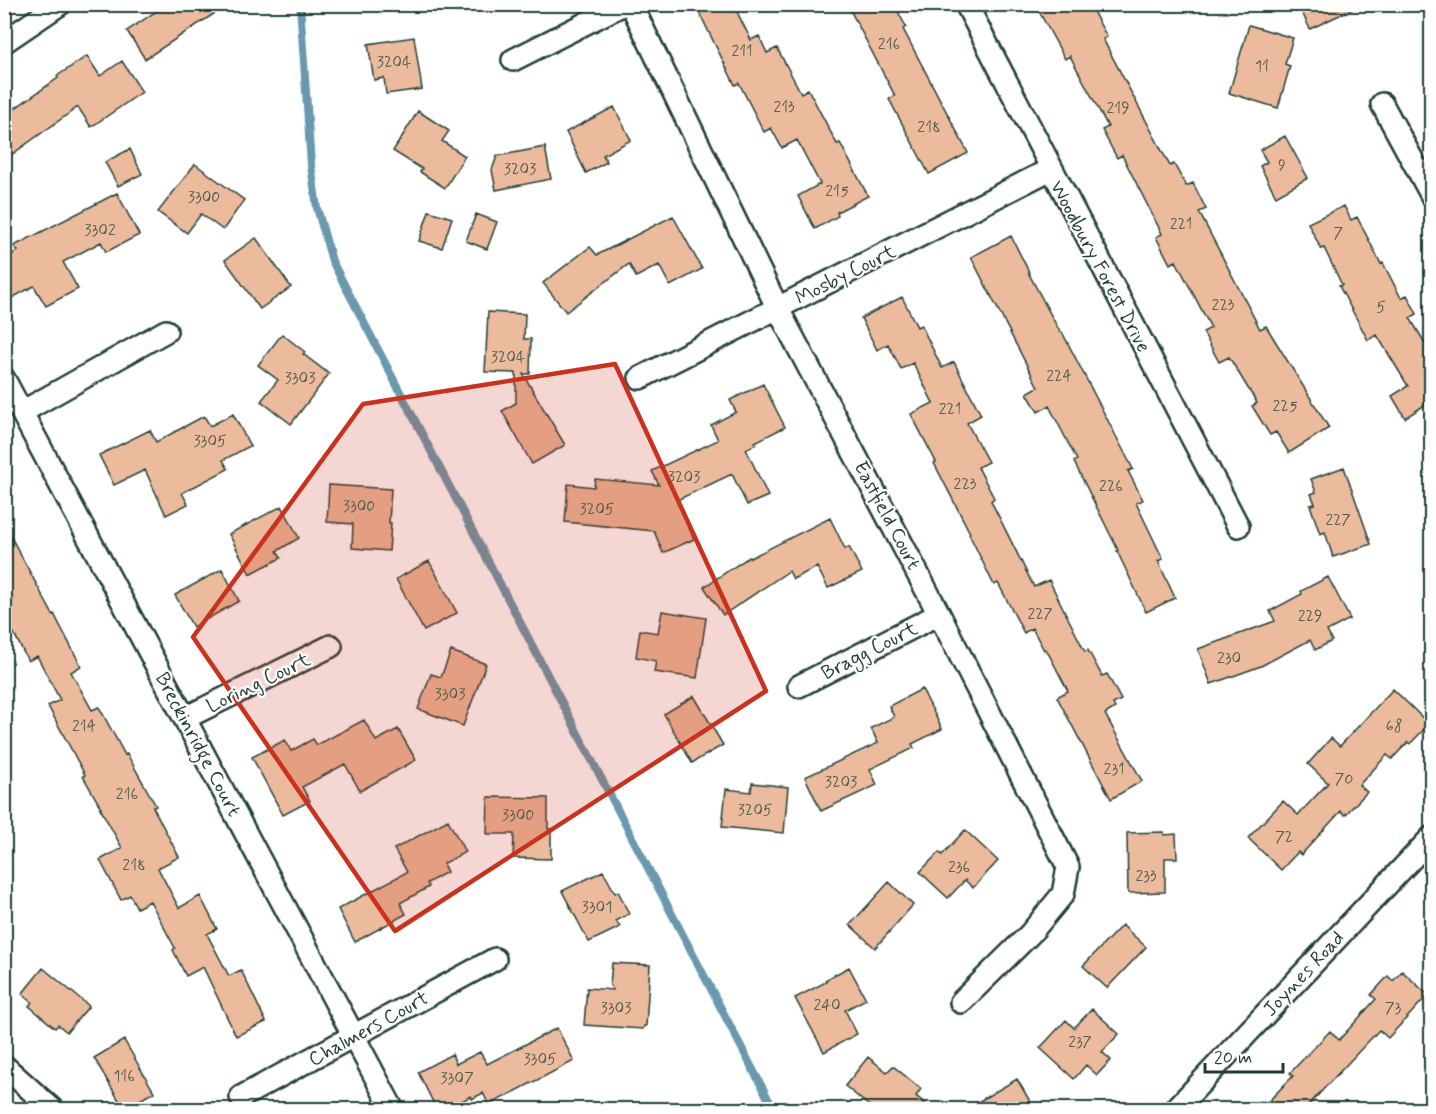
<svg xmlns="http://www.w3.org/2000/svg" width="1436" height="1114" font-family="Mynerve,sans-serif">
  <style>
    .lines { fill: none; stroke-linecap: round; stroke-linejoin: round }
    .stream { stroke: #6b99ad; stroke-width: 8 }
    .building { fill: #ecbb9d; stroke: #1f3d34; stroke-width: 1.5 }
    .street-casing { stroke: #1f3d34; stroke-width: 26 }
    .street { stroke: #fff; stroke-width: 21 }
    .marked { fill: #c8321e; fill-opacity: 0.2; stroke: #c8321e; stroke-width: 4.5; stroke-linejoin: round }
    .labels { text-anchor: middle; stroke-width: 4.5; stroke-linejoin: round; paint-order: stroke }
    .number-label { font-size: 16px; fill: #525c4e }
    .street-label { font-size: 20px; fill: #1f3d34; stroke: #fff }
  </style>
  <rect width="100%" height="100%" fill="#fff"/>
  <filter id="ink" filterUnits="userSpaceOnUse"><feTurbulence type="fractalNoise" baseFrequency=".0167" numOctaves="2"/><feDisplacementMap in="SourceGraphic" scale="12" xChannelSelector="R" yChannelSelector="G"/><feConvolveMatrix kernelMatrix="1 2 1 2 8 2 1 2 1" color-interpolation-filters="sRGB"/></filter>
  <g filter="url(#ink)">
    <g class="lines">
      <path class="stream" d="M 300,4 L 311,165 L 317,208 L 332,261 L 774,1110"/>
    </g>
    <path class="building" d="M 167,4 L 229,4 L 145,59 L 127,31 Z
      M 695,4 L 733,4 L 751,40 L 759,36 L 767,53 L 777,48 L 801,93 L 808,89 L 837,144 L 840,143 L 868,196 L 837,212 L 838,216 L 815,229 L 798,196 L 820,184 L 797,140 L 782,148 L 771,128 L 764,132 L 739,83 L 735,85 Z
      M 847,4 L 894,4 L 906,27 L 903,29 L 968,153 L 929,174 L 889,99 L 895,96 Z
      M 1035,4 L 1089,4 L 1107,37 L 1103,39 L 1170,166 L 1174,164 L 1186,186 L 1193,183 L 1206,209 L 1199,212 L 1260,329 L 1266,326 L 1329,428 L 1289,453 L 1276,432 L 1270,435 L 1252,406 L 1257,403 L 1229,357 L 1219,362 L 1203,332 L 1211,328 L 1176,261 L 1170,264 L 1156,237 L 1162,234 L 1122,155 L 1117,158 L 1102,130 L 1108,127 L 1070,56 L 1065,59 Z
      M 1298,4 L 1363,4 L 1310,29 Z
      M 1249,25 L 1293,38 L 1285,64 L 1290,66 L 1278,108 L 1229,93 Z
      M 414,37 L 422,89 L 386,94 L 384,78 L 374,80 L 368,44 Z
      M 87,56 L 100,76 L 122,61 L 142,92 L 91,127 L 78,107 L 4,160 L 4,116 L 58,78 L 57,76 Z
      M 614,107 L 631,140 L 603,155 L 607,162 L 586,173 L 566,132 Z
      M 418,111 L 449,131 L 442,141 L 465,156 L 445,188 L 420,172 L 422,169 L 393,151 Z
      M 1285,136 L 1308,178 L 1276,196 L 1260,166 L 1267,162 L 1260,150 Z
      M 545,147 L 551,179 L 496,190 L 492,170 L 497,156 Z
      M 130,149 L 142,174 L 118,186 L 105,162 Z
      M 195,164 L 244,200 L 223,230 L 201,214 L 187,233 L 158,212 Z
      M 117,193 L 139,235 L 106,252 L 101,242 L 63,262 L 78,289 L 46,306 L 34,286 L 10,299 L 4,288 L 4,259 L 18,251 L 14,246 Z
      M 1344,206 L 1351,220 L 1357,217 L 1381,264 L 1383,263 L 1401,298 L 1407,295 L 1417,314 L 1410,318 L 1431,353 L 1431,401 L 1405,418 L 1392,396 L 1408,386 L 1377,335 L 1368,340 L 1339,286 L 1342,285 L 1324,248 L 1321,249 L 1308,223 Z
      M 429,211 L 452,218 L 442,248 L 419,241 Z
      M 476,214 L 497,222 L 487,249 L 466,241 Z
      M 673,216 L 702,269 L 670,286 L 659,265 L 636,277 L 629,264 L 566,312 L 543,283 L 590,247 L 597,255 Z
      M 1011,236 L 1030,274 L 1029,274 L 1060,332 L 1062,332 L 1133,469 L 1128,471 L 1143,500 L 1136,503 L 1163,559 L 1158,561 L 1175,598 L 1146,612 L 1117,551 L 1118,550 L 1074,462 L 1077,460 L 1049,406 L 1038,412 L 1027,393 L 1038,387 L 971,257 Z
      M 256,238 L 291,287 L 260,309 L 225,260 Z
      M 902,297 L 917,327 L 921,325 L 942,368 L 954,362 L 981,415 L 967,423 L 988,462 L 978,467 L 994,498 L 991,501 L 1034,587 L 1049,580 L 1085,652 L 1088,650 L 1102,676 L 1107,674 L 1121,700 L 1113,704 L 1115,708 L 1105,714 L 1142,781 L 1111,799 L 1057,697 L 1068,691 L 1046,649 L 1044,650 L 1032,628 L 1024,633 L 998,583 L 994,585 L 969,534 L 970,533 L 934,463 L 936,462 L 911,414 L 933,403 L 913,363 L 901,369 L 888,344 L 877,350 L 861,318 Z
      M 488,312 L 525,314 L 524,339 L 531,339 L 530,374 L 523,374 L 565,445 L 532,464 L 502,411 L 516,403 L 516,373 L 485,372 Z
      M 282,334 L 305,352 L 303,354 L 329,374 L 291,424 L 261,401 L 278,380 L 258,365 Z
      M 763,384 L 785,427 L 755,442 L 756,444 L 746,449 L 768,496 L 747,505 L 732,474 L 677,500 L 694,539 L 663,553 L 654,531 L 565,522 L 568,484 L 594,487 L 595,479 L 659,485 L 652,471 L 718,440 L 711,425 L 736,412 L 730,400 Z
      M 233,414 L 250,446 L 223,460 L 228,469 L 182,493 L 188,504 L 166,515 L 145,470 L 114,485 L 99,455 L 150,430 L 156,442 L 204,416 L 210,426 Z
      M 1344,467 L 1371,544 L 1333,557 L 1325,532 L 1320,534 L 1310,505 L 1315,504 L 1311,494 L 1316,492 L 1311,479 Z
      M 329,485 L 391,489 L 389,523 L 391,523 L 389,551 L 352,548 L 353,524 L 327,522 Z
      M 282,506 L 299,538 L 277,551 L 281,558 L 250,574 L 229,534 Z
      M 830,518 L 845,549 L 849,547 L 862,572 L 828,588 L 817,567 L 793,579 L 789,571 L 723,615 L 704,587 L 749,557 L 750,558 Z
      M 4,524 L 53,615 L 54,614 L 81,666 L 71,672 L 92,710 L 99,707 L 125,755 L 127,754 L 156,806 L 153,807 L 179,857 L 158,868 L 179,908 L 200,896 L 217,929 L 207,934 L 229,976 L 241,970 L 266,1022 L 236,1036 L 203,967 L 186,976 L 173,950 L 175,948 L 150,901 L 137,908 L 130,895 L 121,900 L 100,860 L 122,848 L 100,808 L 101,808 L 83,776 L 85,775 L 48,706 L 60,700 L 37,656 L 28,661 L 4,614 Z
      M 429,561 L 457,613 L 424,631 L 396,579 Z
      M 222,569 L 239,601 L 193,627 L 175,595 Z
      M 1328,577 L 1350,619 L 1327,631 L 1332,641 L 1315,650 L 1310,640 L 1261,666 L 1211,684 L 1198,649 L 1275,621 L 1270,611 L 1302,594 L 1301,591 Z
      M 662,611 L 706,618 L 697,678 L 654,672 L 656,661 L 636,657 L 640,630 L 658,633 Z
      M 451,651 L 486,664 L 463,726 L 418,709 L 431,674 L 441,677 Z
      M 922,689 L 942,729 L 912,744 L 914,748 L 870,769 L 877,785 L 821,811 L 805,777 L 878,743 L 871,728 L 894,717 L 889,706 Z
      M 1393,689 L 1429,724 L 1410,744 L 1408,742 L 1392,759 L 1387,755 L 1359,785 L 1367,792 L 1345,815 L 1341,811 L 1301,855 L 1298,852 L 1281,870 L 1248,838 L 1283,801 L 1298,815 L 1328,783 L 1308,764 L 1331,738 L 1340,746 Z
      M 694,696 L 723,745 L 692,763 L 664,714 Z
      M 364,720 L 376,741 L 398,729 L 416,760 L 360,791 L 345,764 L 302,787 L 310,801 L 283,815 L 252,757 L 285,740 L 291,751 L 313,739 L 317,745 Z
      M 752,783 L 788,787 L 784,833 L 722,827 L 726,789 L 751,792 Z
      M 488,797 L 548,798 L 548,829 L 551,829 L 551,859 L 513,858 L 514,834 L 487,834 Z
      M 448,820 L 465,852 L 443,864 L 447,872 L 427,883 L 429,887 L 400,903 L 406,914 L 355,942 L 338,909 L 407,872 L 394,849 Z
      M 965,830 L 998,861 L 973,888 L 965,880 L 948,898 L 920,872 L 939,852 L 942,855 Z
      M 1164,832 L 1164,835 L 1176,834 L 1177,858 L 1165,858 L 1165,892 L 1128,893 L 1127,833 Z
      M 603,871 L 615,893 L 618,891 L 629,914 L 616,921 L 620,927 L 589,942 L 562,891 Z
      M 889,882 L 913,905 L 875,948 L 850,925 Z
      M 1122,925 L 1146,947 L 1107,988 L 1083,966 Z
      M 612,963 L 650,965 L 646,1026 L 644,1026 L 643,1029 L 584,1025 L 587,988 L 613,990 L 610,985 Z
      M 849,967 L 866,999 L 845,1010 L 857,1034 L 824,1052 L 795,998 L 826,982 L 825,980 Z
      M 43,968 L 89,1006 L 67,1032 L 58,1025 L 55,1028 L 29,1006 L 32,1002 L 22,994 Z
      M 1402,971 L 1428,995 L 1388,1038 L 1379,1030 L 1304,1110 L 1260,1110 L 1293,1076 L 1290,1073 L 1330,1031 L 1339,1040 L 1376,999 L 1371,995 L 1388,976 L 1393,981 Z
      M 1092,1009 L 1119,1034 L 1102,1052 L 1111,1060 L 1097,1075 L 1086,1065 L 1074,1079 L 1040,1048 L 1066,1020 L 1074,1028 Z
      M 557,1028 L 574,1061 L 489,1105 L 483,1093 L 472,1099 L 471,1096 L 445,1110 L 437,1110 L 418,1072 L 452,1054 L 456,1064 L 480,1052 L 487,1064 Z
      M 124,1040 L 154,1092 L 124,1109 L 94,1058 Z
      M 868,1057 L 887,1072 L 893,1066 L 921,1089 L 916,1096 L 933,1110 L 874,1110 L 845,1086 Z
      M 1017,1079 L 1035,1110 L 964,1110 Z"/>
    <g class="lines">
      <g class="street-casing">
        <path id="street" d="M 631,4 L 778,309 L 939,614 L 1068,867 L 1063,894 L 1030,934 L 961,1002
          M 966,4 L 1238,526
          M 4,42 L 60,4
          M 513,60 L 624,4
          M 1382,104 L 1432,196
          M 640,378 L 1051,169
          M 4,379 L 393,1110
          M 22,412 L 166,331
          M 799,686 L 939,614
          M 185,718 L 331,646
          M 4,1066 L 53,1110
          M 241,1097 L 495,959
          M 1175,1110 L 1432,837"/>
      </g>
      <use href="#street" class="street"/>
    </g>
  </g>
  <path class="marked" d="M 615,364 L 766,691 L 395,931 L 193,637 L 363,404 Z"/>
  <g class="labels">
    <g class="number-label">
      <text x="889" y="49">216</text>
      <text x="742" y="56">211</text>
      <text x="394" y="67">3204</text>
      <text x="1262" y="71">11</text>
      <text x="784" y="112">213</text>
      <text x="1118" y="113">219</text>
      <text x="929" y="132">218</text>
      <text x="1282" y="170">9</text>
      <text x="520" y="174">3203</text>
      <text x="837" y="196">215</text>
      <text x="204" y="202">3300</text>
      <text x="1181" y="229">221</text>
      <text x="100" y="235">3302</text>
      <text x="1338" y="238">7</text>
      <text x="1223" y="310">223</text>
      <text x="1381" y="312">5</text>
      <text x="508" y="362">3204</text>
      <text x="1059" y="381">224</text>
      <text x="300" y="383">3303</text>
      <text x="1285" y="411">225</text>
      <text x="950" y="414">221</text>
      <text x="210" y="446">3305</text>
      <text x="684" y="482">3203</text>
      <text x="965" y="489">223</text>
      <text x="1111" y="491">226</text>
      <text x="359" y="511">3300</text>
      <text x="597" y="514">3205</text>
      <text x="1338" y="525">227</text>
      <text x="1040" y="619">227</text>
      <text x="1310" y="621">229</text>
      <text x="1229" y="663">230</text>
      <text x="450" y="699">3303</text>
      <text x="84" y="731">214</text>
      <text x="1394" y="731">68</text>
      <text x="1114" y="774">231</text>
      <text x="1344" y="784">70</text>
      <text x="841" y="787">3203</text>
      <text x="127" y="799">216</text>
      <text x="755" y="815">3205</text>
      <text x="518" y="820">3300</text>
      <text x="1284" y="842">72</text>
      <text x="134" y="870">218</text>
      <text x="959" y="872">236</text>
      <text x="1146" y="881">233</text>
      <text x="597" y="912">3301</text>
      <text x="827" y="1010">240</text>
      <text x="616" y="1013">3303</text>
      <text x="1393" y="1013">73</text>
      <text x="1080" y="1047">237</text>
      <text x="540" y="1064">3305</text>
      <text x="124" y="1081">116</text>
      <text x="457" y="1083">3307</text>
    </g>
    <g class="street-label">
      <text transform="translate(1101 266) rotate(62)" y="7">Woodbury Forest Drive</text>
      <text transform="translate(845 274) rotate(-27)" y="7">Mosby Court</text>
      <text transform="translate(888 515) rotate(62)" y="7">Eastfield Court</text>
      <text transform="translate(869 650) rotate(-27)" y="7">Bragg Court</text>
      <text transform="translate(258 682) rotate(-26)" y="7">Loring Court</text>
      <text transform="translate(199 744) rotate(62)" y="7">Breckinridge Court</text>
      <text transform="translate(1303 973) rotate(-47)" y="7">Joynes Road</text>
      <text transform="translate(368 1028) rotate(-29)" y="7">Chalmers Court</text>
    </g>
  </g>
  <rect width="1436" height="1114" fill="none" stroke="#fff" stroke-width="24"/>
  <rect x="12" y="12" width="1412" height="1090" fill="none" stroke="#1f3d34" stroke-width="2" filter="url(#ink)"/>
  <path d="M1205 1063v9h78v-9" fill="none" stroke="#1f3d34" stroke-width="3"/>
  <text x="1214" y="1063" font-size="18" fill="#1f3d34" stroke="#ffffff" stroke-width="4.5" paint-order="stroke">20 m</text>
</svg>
